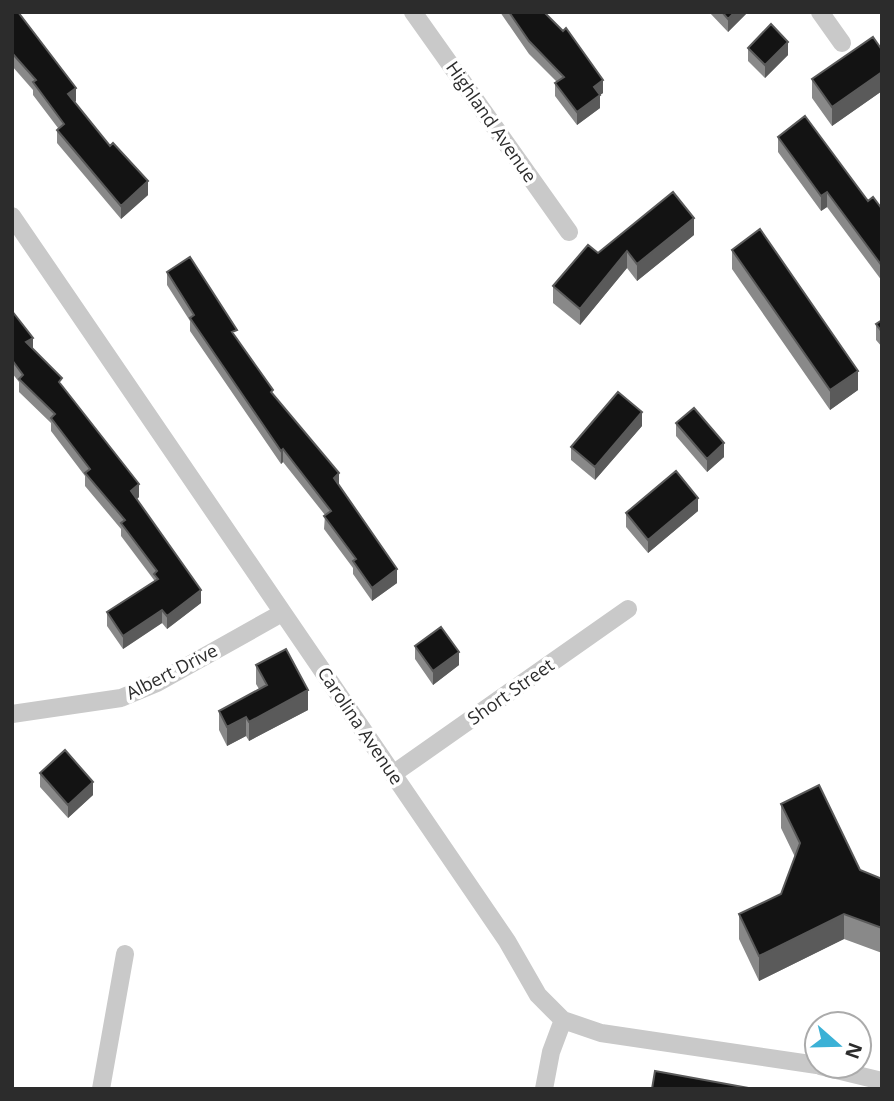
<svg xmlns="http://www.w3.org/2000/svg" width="894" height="1101" font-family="'Open Sans',sans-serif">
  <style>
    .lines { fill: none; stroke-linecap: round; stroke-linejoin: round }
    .minor { stroke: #c9c9c9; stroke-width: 18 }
    .wall { fill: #898989 }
    .shaded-wall { fill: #5a5a5a }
    .building { fill: #131313; stroke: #5a5a5a; stroke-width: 2 }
    .labels { text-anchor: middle; stroke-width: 7; stroke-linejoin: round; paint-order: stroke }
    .street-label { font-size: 18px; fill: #2c2c2c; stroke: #fff }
  </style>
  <rect width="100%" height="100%" fill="#fff"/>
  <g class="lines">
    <path class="minor" d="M 413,12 L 569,232
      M 820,12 L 842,43
      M 12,216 L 507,941 L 538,995 L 563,1020 L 601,1033 L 817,1065
      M 12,714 L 121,698 L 157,683 L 282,613
      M 393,774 L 628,609
      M 820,1066 L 882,1081
      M 101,1089 L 125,954
      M 544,1089 L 551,1052 L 563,1020"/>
  </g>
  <path class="wall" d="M 12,12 L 22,12 L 20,14 L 76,101 L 75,102 L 148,195 L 121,219 L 57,143 L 57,130 L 58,128 L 33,95 L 33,90 L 12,66 Z
    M 500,12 L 544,12 L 603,93 L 600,95 L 600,108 L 577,125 L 555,96 L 555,83 L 557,82 L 529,54 Z
    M 709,12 L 748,12 L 728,32 Z
    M 748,48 L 788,55 L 765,78 L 748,61 Z
    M 882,50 L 882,91 L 832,126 L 812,98 L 812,79 Z
    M 778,137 L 868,201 L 882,209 L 882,281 L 827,207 L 821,211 L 778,152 Z
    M 694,235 L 637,281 L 627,268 L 580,325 L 553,303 L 553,286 L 598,253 Z
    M 732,250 L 858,390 L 830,410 L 732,269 Z
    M 167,272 L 237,338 L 273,394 L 339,486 L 397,583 L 372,601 L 353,574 L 353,568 L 324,529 L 325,515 L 283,462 L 281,464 L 190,331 L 190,321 L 167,285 Z
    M 12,311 L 33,349 L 62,387 L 139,497 L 137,499 L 201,603 L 167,629 L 162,623 L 123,649 L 107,626 L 107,612 L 154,582 L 154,580 L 121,536 L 121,529 L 85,486 L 85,476 L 51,431 L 51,423 L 19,392 L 19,382 L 12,373 Z
    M 882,320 L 882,347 L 876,340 L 876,324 Z
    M 676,423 L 724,457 L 707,472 L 676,436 Z
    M 642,426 L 595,480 L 571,460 L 571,447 Z
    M 698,511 L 648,553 L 626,527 L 626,513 Z
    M 415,646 L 459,665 L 433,685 L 415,659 Z
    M 256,665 L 308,710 L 249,741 L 246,736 L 227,746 L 219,730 L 219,711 L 259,689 L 256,684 Z
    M 40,773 L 93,795 L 68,818 L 40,787 Z
    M 781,804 L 860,870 L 882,879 L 882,953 L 844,939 L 759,981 L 739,939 L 739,914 L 781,894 L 795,857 L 781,828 Z"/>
  <path class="shaded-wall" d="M 735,12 L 748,12 L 728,32 L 728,19 Z
    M 788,42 L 788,55 L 765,78 L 765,65 Z
    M 882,72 L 882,91 L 832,126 L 832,107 Z
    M 603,80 L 603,93 L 600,95 L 600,108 L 577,125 L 577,112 L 594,87 Z
    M 76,88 L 76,101 L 68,107 L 68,94 Z
    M 148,181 L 148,195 L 121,219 L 121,206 Z
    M 827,192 L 827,207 L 821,211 L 821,196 Z
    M 694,218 L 694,235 L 637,281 L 637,264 Z
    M 627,251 L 627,268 L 580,325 L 580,309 Z
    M 33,338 L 33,351 L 26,342 Z
    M 858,371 L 858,390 L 830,410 L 830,390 Z
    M 642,412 L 642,426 L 595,480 L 595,467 Z
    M 724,443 L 724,457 L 707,472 L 707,459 Z
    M 283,449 L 283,462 L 281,464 L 281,451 Z
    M 339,473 L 339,486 L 334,478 Z
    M 139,484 L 139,497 L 131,504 L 131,491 Z
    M 698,498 L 698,511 L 648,553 L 648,540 Z
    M 397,569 L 397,583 L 372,601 L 372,588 Z
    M 201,590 L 201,603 L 167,629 L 167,616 Z
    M 162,610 L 162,623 L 123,649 L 123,636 Z
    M 459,652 L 459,665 L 433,685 L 433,671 Z
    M 308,690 L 308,710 L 249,741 L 249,722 Z
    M 246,717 L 246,736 L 227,746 L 227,727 Z
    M 93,782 L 93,795 L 68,818 L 68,805 Z
    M 844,914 L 844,939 L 759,981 L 759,956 Z"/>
  <path class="building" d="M 12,12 L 18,12 L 76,88 L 68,94 L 110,146 L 113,143 L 148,181 L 121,206 L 57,130 L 64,124 L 33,82 L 36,80 L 12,53 Z
    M 509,12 L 544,12 L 563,31 L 566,28 L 603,80 L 594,87 L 600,95 L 577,112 L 555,83 L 564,77 L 529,41 Z
    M 722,12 L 735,12 L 728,19 Z
    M 771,24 L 788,42 L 765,65 L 748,48 Z
    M 873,37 L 882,50 L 882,72 L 832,107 L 812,79 Z
    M 805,116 L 868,201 L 873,197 L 882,209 L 882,266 L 827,192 L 821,196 L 778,137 Z
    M 673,192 L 694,218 L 637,264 L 627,251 L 580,309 L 553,286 L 588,245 L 598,253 Z
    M 760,229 L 858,371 L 830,390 L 732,250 Z
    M 190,257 L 237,330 L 232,332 L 273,390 L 271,392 L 339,473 L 334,478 L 397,569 L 372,588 L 353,561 L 356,559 L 324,516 L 331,511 L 283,449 L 281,451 L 190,318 L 194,315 L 167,272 Z
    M 12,311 L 33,338 L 26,342 L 62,378 L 59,382 L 139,484 L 131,491 L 201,590 L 167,616 L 162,610 L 123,636 L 107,612 L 158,579 L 154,574 L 157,571 L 121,523 L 125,520 L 85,473 L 90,469 L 51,418 L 55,414 L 19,379 L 23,375 L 12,360 Z
    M 882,320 L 882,332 L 876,324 Z
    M 618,392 L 642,412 L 595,467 L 571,447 Z
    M 694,408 L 724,443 L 707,459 L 676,423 Z
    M 676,471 L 698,498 L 648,540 L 626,513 Z
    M 441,627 L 459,652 L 433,671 L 415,646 Z
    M 286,649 L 308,690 L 249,722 L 246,717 L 227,727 L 219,711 L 267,685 L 256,665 Z
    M 65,750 L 93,782 L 68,805 L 40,773 Z
    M 819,785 L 860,870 L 882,879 L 882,928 L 844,914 L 759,956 L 739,914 L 781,894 L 800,843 L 781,804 Z
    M 655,1071 L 754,1089 L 652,1089 Z"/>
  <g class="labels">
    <g class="street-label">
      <text transform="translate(491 122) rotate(55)" y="6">Highland Avenue</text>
      <text transform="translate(172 672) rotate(-27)" y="6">Albert Drive</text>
      <text transform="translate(511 692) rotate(-35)" y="6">Short Street</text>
      <text transform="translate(360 726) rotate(56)" y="6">Carolina Avenue</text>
    </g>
  </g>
  <rect width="894" height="1101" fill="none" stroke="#2c2c2c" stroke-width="28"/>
  <g transform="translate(838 1045) rotate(110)"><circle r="33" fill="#ffffff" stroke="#ababab" stroke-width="2"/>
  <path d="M0-5L12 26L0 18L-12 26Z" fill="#3bb1d6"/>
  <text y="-10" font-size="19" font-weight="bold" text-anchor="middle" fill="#2c2c2c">N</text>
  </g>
</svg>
